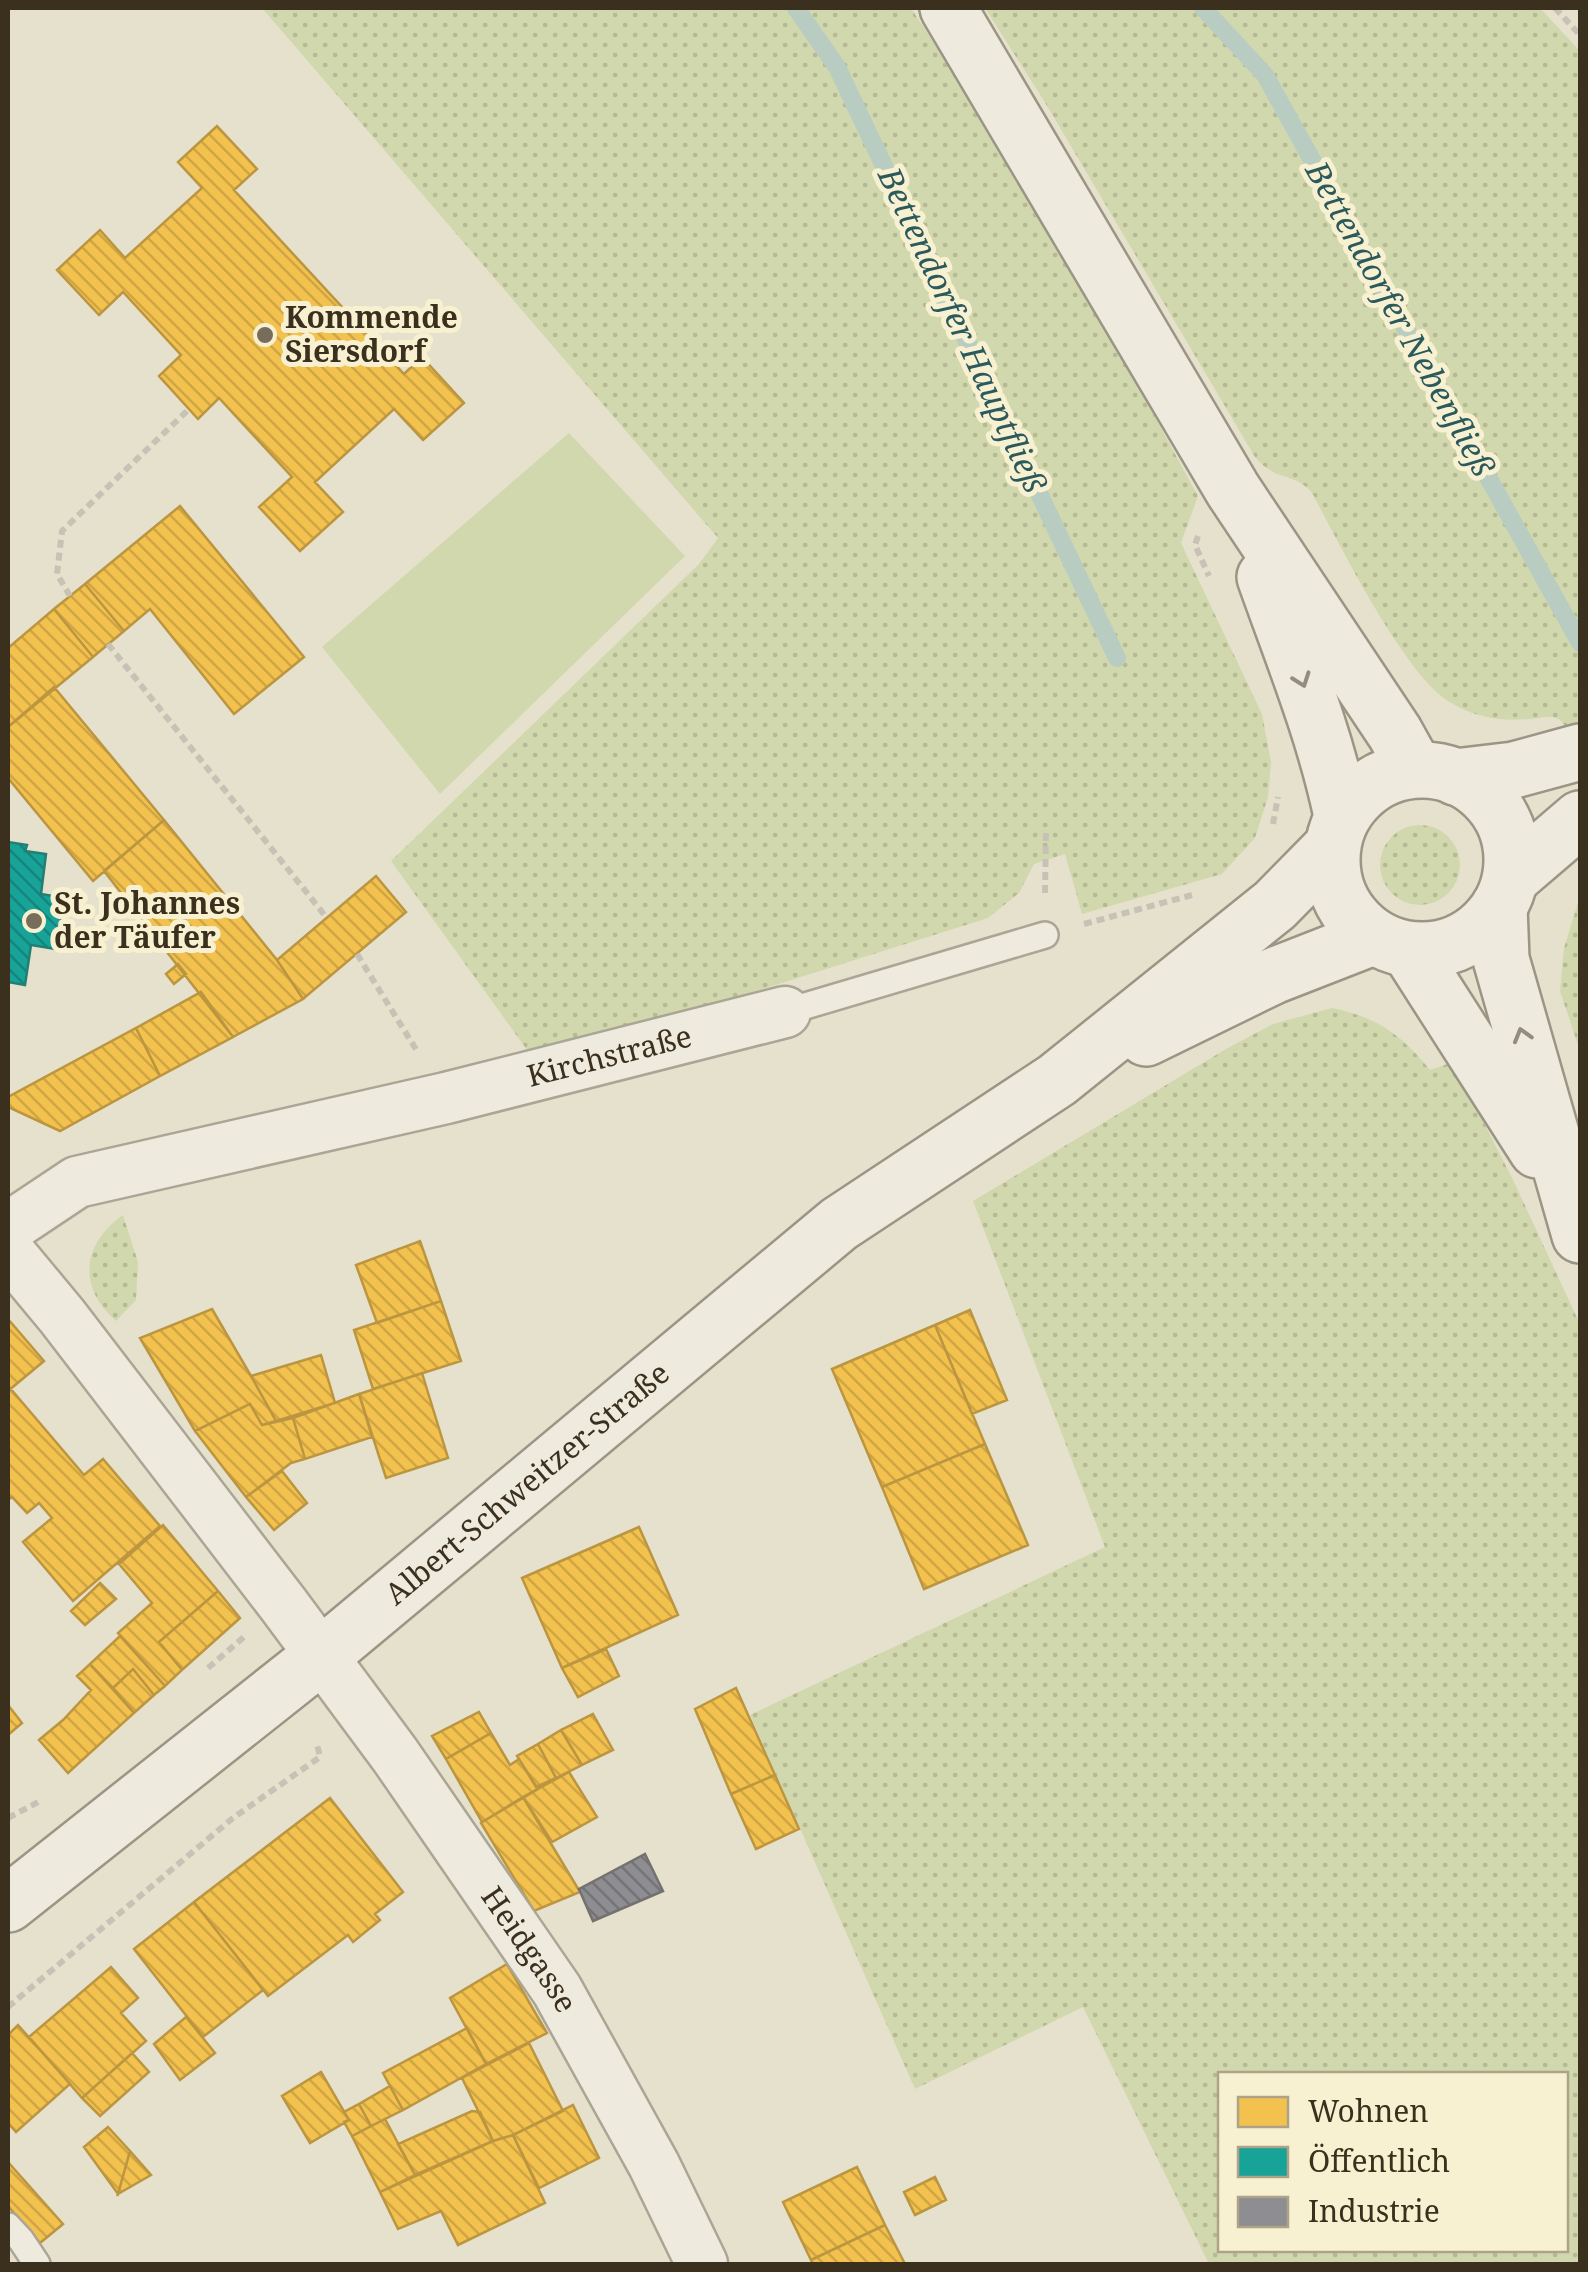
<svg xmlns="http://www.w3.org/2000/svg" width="1588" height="2272" font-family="'Noto Serif',serif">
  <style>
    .grass { fill: url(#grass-dots); fill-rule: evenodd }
    .park { fill: #d2d8ad }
    .homes { fill: url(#homes-back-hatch); stroke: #bb953f; stroke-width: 2.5 }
    .public { fill: url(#public-back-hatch); stroke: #228073; stroke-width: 2.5 }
    .industry { fill: url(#industry-back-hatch); stroke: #74716f; stroke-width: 2.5 }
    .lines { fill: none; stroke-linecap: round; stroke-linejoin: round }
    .stream { stroke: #b8ccc2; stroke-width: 18 }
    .lane-casing { stroke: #aba595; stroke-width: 30 }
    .street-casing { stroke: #aba595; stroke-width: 55 }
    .secondary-casing { stroke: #9b9585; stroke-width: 60 }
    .path { stroke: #c7c2b5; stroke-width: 6; stroke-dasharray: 8 5; stroke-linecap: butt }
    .lane { stroke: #eeeade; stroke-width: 25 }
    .street { stroke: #eeeade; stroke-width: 50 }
    .secondary { stroke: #eeeade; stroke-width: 55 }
    .oneway { stroke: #948c7e }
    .poi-dot { fill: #776d5a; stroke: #f8f1d1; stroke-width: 4 }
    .labels { text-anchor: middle; stroke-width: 10; stroke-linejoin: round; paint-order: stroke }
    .poi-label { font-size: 30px; font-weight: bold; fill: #3b2f1d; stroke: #f8f1d1; text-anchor: start }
    .street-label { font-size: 30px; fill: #3b2f1d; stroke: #f8f1d1 }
    .water-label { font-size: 32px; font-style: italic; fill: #2b595c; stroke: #f8f1d1 }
  </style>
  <defs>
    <pattern id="grass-dots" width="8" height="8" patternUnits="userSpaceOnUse" patternTransform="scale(2.5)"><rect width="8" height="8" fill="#d2d8ad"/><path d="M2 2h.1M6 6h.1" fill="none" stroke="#b5ba94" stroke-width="1.8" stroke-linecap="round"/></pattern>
    <pattern id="homes-back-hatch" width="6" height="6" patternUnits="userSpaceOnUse" patternTransform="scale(2.5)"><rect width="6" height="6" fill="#f2c14e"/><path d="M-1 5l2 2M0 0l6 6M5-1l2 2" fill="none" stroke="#d0a644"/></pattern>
    <pattern id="public-back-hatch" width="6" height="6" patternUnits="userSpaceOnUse" patternTransform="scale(2.5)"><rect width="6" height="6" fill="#17a398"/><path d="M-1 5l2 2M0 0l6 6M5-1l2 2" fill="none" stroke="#16857b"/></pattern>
    <pattern id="industry-back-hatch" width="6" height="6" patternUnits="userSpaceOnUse" patternTransform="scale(2.5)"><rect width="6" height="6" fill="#8d8d92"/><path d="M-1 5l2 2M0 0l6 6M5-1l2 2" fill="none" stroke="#747477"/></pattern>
  </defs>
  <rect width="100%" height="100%" fill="#e6e1cc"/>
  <path class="grass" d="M 262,8 L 911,8 C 1016,165 1108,330 1198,496 L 1181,543 L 1262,714 L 1271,762 L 1268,797 L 1255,838 L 1222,874 L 1082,914 L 1065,854 L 1034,864 L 1019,893 L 988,918 L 535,1061 L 391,861 L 699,564 L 718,538 Z
    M 985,8 L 1540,8 L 1580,51 L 1580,729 L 1569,733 C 1565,726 1562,719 1553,717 C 1546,716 1538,719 1530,719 C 1502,722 1472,717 1448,701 C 1403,672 1339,543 1312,493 C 1295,472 1275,482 1255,457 L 1046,104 Z
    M1380 865a40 40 0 1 1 80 0a40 40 0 1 1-80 0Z
    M 1580,896 L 1580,1051 L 1560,991 L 1564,948 Z
    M 1332,1008 C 1377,1017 1402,1035 1430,1070 L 1453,1062 L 1514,1182 L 1580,1324 L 1580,2264 L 1209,2264 L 1083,2007 L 915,2089 L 750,1715 L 1105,1547 L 973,1201 L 1226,1049 L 1273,1024 ZM 1220,2074 L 1566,2074 L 1566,2250 L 1220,2250 Z
    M 123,1215 L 138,1262 L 136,1300 L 116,1321 C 77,1287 82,1244 123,1215 Z"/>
  <path class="park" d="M 569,433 L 685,556 L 440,794 L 322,647 Z"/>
  <path class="homes" d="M 217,126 L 257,169 L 234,190 L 404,374 L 422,357 L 464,403 L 423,440 L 394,409 L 315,482 L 343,512 L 300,551 L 259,507 L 292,477 L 219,398 L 198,419 L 159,376 L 181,355 L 123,292 L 99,315 L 57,270 L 100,230 L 125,258 L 202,188 L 178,162 Z
    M 180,506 L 304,657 L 234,714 L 150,609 L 124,631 L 85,584 Z
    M 85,584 L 124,631 L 93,657 L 54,609 Z
    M 54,609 L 93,657 L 8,727 L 8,648 Z
    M 54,687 L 164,820 L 93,881 L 8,778 L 8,727 Z
    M 164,820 L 277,960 L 303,999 L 233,1037 L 104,871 Z
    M 376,876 L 406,912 L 303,999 L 277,960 Z
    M 178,964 L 186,974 L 174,984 L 166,974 Z
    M 201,992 L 233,1037 L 160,1076 L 136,1028 Z
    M 136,1028 L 160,1076 L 60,1131 L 8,1107 L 8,1097 Z
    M 420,1241 L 441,1301 L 377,1323 L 356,1265 Z
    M 441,1301 L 461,1361 L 373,1389 L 354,1330 Z
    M 212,1309 L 251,1376 L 276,1421 L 262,1425 L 250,1404 L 195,1431 L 140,1338 Z
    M 970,1310 L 1007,1400 L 972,1414 L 935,1325 Z
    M 8,1319 L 44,1361 L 8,1391 Z
    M 935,1325 L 985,1444 L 882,1487 L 832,1369 Z
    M 321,1355 L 335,1403 L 276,1421 L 251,1376 Z
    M 422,1373 L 448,1458 L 386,1478 L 359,1394 Z
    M 10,1388 L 84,1475 L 103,1459 L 160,1526 L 73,1601 L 23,1542 L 52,1518 L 39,1503 L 27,1513 L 12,1497 L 8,1500 L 8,1391 Z
    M 359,1394 L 372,1437 L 305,1459 L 293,1418 Z
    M 250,1404 L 262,1425 L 293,1418 L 305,1459 L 291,1463 L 246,1497 L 195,1431 Z
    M 985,1444 L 1028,1545 L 924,1589 L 882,1487 Z
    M 282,1471 L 307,1503 L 274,1530 L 246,1497 Z
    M 163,1525 L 218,1591 L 159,1642 L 182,1670 L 165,1686 L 118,1633 L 152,1603 L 119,1564 Z
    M 639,1527 L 678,1615 L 562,1668 L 522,1578 Z
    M 100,1583 L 116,1599 L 85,1625 L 71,1611 Z
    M 218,1591 L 240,1618 L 182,1670 L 159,1642 Z
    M 120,1636 L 165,1686 L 154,1695 L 133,1669 L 113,1688 L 90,1664 Z
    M 606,1649 L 619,1676 L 578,1697 L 562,1668 Z
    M 90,1664 L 134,1713 L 68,1773 L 39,1740 L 63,1720 L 91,1690 L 77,1676 Z
    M 133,1669 L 154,1695 L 134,1713 L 113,1688 Z
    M 736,1688 L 775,1775 L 731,1794 L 695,1709 Z
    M 8,1705 L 22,1723 L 8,1735 Z
    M 479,1712 L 491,1733 L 446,1759 L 432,1736 Z
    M 593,1714 L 613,1750 L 582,1765 L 561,1730 Z
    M 561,1730 L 582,1765 L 556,1778 L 538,1744 Z
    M 491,1733 L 510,1765 L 519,1759 L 538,1789 L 482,1822 L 446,1759 Z
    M 538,1744 L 556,1778 L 536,1787 L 517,1756 Z
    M 569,1772 L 597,1817 L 552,1842 L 523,1797 Z
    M 775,1775 L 799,1829 L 756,1849 L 731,1794 Z
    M 523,1797 L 580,1892 L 534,1911 L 481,1823 Z
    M 330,1798 L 403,1892 L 375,1914 L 380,1920 L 353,1942 L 348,1935 L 268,1996 L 194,1902 Z
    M 194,1902 L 263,1990 L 203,2037 L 134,1949 Z
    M 507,1964 L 547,2033 L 486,2064 L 450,1998 Z
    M 111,1967 L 138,1998 L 121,2013 L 146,2041 L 82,2098 L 29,2037 Z
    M 186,2017 L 215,2053 L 180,2080 L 154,2044 Z
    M 18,2025 L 70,2084 L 16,2132 L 8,2123 L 8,2035 Z
    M 467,2028 L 486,2064 L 403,2110 L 383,2073 Z
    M 529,2043 L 563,2111 L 513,2135 L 493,2141 L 462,2078 Z
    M 132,2053 L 149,2072 L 100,2116 L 82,2098 Z
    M 321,2072 L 349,2120 L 310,2143 L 282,2096 Z
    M 390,2086 L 403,2110 L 371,2126 L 359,2104 Z
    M 359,2104 L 371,2126 L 352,2136 L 344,2122 L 349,2120 L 344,2112 Z
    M 573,2105 L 599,2158 L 539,2188 L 513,2135 Z
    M 472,2111 L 480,2112 L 493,2141 L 415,2175 L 398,2144 Z
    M 385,2119 L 415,2175 L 380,2192 L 352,2136 Z
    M 108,2127 L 130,2151 L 118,2194 L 84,2147 Z
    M 513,2135 L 545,2203 L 458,2245 L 441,2211 L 398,2229 L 380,2192 L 493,2141 Z
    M 130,2151 L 151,2175 L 118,2194 Z
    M 8,2162 L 63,2224 L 40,2243 L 8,2206 Z
    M 857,2167 L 885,2225 L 811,2260 L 783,2202 Z
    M 935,2177 L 946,2200 L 915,2215 L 904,2192 Z
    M 885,2225 L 905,2264 L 813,2264 L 811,2260 Z"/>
  <path class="public" d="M 8,842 L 27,845 L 25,851 L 46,854 L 41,894 L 65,898 L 56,949 L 31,945 L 25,985 L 8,982 Z"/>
  <path class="industry" d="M 645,1854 L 663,1891 L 593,1921 L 579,1889 Z"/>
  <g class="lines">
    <path class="stream" d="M 796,8 L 837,67 L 1117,658
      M 1203,8 L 1265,75 L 1580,643"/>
    <g class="lane-casing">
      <path id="lane" d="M 785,1012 L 1045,935
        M 8,2226 L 21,2240 L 37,2264"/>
    </g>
    <g class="street-casing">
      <g id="street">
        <path id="s1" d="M 8,1228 L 77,1182 L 446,1098 L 785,1012"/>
        <path id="s2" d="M 8,1251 L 62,1316 L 283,1604 L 395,1755 L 557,1990 L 654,2165 L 702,2264"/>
      </g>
    </g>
    <g class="secondary-casing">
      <g id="secondary">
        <path d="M 948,8 L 1233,490 L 1395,733 L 1415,769"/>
        <path d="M 1265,577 C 1293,656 1325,734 1342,816"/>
        <circle cx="1422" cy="860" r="90"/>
        <path d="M 1455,777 L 1514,770 L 1580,752"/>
        <path d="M 1511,878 L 1580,819"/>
        <path d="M 1499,907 L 1501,959 L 1580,1235"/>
        <path d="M 1409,950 L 1537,1150"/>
        <path d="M 1146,1038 L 1273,976 L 1373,937"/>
        <path id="s3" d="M 8,1904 L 321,1656 L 839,1224 L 1057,1080 L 1275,905 L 1332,847"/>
      </g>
    </g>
    <path class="path" d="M 1555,8 L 1580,35
      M 1198,536 L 1195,545 L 1209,576
      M 70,596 L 57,574 L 62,531 L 189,409
      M 108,644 L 327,918
      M 1273,824 L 1278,797
      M 1045,893 L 1046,831
      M 1084,924 L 1192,895
      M 357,954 L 417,1051
      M 208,1668 L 244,1637
      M 8,1818 L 42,1800
      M 8,2007 L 233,1818 L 320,1757 L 317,1744"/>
    <use href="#lane" class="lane"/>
    <use href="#street" class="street"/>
    <use href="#secondary" class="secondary"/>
  </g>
  <defs><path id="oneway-chevron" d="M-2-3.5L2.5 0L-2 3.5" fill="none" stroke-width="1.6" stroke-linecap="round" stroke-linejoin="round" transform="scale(2.5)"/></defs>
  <g class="oneway">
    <use href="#oneway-chevron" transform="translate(1302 680) rotate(70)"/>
    <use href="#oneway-chevron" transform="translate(1522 1035) rotate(-106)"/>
  </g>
  <g class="poi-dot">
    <circle cx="265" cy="335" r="10"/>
    <circle cx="34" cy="921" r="10"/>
  </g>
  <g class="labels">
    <g class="poi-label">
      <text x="285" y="328">Kommende<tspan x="285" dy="34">Siersdorf</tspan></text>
      <text x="54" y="914">St. Johannes<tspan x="54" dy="34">der Täufer</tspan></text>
    </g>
    <g class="street-label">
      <text dy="10" stroke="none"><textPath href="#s1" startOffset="630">Kirchstraße</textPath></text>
      <text dy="10" stroke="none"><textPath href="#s3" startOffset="668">Albert-Schweitzer-Straße</textPath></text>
      <text dy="10" stroke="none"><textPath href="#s2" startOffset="872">Heidgasse</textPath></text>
    </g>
    <g class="water-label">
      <text transform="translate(1400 319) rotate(61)" y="11">Bettendorfer Nebenfließ</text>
      <text transform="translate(962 330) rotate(65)" y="11">Bettendorfer Hauptfließ</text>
    </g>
  </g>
  <rect width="1588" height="2272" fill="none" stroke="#3b2f1d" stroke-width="20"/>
  <rect x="1218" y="2072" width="350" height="180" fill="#f8f1d1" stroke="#aca389" stroke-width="2.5"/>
  <rect x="1238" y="2097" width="50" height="30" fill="#f2c14e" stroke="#aca389" stroke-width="2.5"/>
  <text x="1308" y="2122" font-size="30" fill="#3b2f1d">Wohnen</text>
  <rect x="1238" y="2147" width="50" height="30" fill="#17a398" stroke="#aca389" stroke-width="2.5"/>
  <text x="1308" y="2172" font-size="30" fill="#3b2f1d">Öffentlich</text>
  <rect x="1238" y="2197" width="50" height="30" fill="#8d8d92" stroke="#aca389" stroke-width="2.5"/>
  <text x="1308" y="2222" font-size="30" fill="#3b2f1d">Industrie</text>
</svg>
